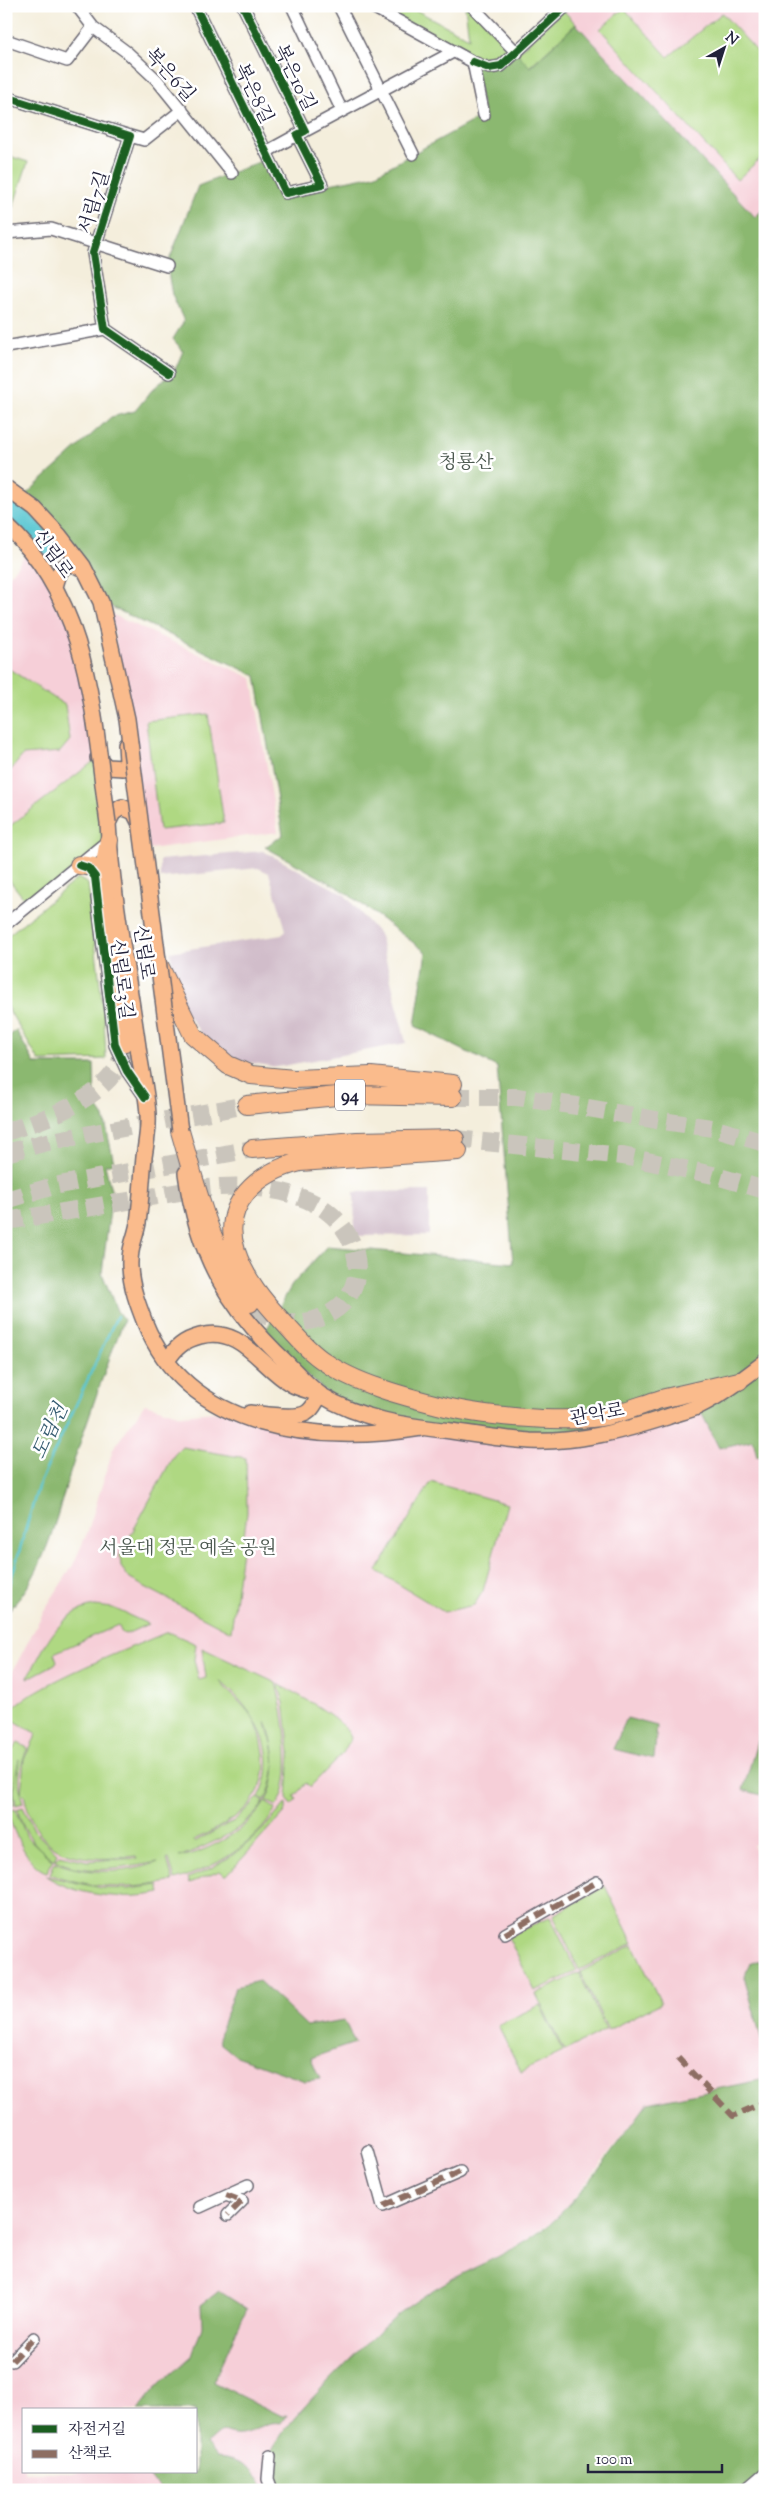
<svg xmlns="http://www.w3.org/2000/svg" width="771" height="2496" font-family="'Sorts Mill Goudy','Noto Serif KR',serif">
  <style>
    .built { fill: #f6cfd8; fill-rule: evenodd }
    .industrial { fill: #d1bdca }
    .green { fill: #afd882; stroke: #687d5e }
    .forest { fill: #8bb870; stroke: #566d56 }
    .water { fill: #59c6d1; stroke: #3e7486 }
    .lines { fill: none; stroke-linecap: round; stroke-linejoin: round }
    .stream { stroke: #59c6d1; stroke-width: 2.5 }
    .highway-tunnel { stroke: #cac5bc; stroke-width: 18; stroke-dasharray: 18 9; stroke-linecap: butt }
    .minor-casing { stroke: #6c6973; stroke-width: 14 }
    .major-casing { stroke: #6c6973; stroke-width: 18 }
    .highway-casing { stroke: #6c6973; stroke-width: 20 }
    .minor { stroke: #fff; stroke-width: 11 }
    .major { stroke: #fabb8c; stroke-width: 15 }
    .highway { stroke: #fabb8c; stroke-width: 18 }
    .major-bridge-casing { stroke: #6c6973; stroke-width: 18; stroke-linecap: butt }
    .major-bridge { stroke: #fabb8c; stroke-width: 15 }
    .quiet { stroke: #8d6e63; stroke-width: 6; stroke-dasharray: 12 6; stroke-linecap: butt }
    .cycleway-casing { stroke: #fff; stroke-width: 11 }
    .cycleway { stroke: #1b5e20; stroke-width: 8 }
    .labels { text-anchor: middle; stroke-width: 5; stroke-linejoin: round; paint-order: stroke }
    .shield { fill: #fff; stroke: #646476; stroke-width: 1 }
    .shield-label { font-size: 18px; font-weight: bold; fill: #22223b }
    .street-label { font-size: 19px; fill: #22223b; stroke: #fff }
    .park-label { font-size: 19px; fill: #4c5950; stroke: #fff }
    .water-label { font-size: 20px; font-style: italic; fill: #355b70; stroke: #fff }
  </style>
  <rect width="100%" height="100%" fill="#fff"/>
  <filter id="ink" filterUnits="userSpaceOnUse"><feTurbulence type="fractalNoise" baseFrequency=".02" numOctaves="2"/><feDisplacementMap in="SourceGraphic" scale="10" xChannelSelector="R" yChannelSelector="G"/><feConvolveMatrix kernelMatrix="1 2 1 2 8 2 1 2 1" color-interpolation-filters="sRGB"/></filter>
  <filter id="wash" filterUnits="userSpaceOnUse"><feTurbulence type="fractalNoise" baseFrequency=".0096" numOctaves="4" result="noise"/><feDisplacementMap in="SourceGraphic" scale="20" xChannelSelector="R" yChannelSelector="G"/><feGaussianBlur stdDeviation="1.12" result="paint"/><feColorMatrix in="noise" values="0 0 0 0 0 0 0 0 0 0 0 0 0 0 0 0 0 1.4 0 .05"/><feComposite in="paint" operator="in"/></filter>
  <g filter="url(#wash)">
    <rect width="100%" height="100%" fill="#f4eedc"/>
    <path class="built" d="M 566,6 L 765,6 L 765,208 L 755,217 L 563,10 Z
      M 30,549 L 71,621 L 98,758 L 6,829 L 6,580 Z
      M 111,614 L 252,678 L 278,832 L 149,849 Z
      M 145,1404 L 181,1415 L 226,1411 L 318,1432 L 698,1406 L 753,1440 L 757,1456 L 765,1455 L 765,1715 L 743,1790 L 765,1796 L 765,1841 L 753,1845 L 765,1880 L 765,1960 L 751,1963 L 744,1976 L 765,2052 L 765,2079 L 648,2103 L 574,2198 L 557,2217 L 521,2244 L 437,2287 L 414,2302 L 376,2335 L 299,2413 L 281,2435 L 272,2490 L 6,2490 L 6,1684 L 45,1609 L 73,1565 L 88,1531 L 113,1449 ZM 24,2410 L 196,2410 L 196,2472 L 24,2472 Z"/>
    <path class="industrial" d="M 263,851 L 344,894 L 380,935 L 406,1043 L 277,1067 L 240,1061 L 213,1049 L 180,1005 L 170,952 L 282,935 L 286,930 L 269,873 L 258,868 L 160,878 L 160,860 Z
      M 429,1191 L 429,1235 L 355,1236 L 354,1192 Z"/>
    <path class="green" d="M 395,6 L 408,6 L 469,38 L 465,6 L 472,6 L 517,53 L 563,10 L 576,24 L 529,67 L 495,68 L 390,17 Z
      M 624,8 L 668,57 L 722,13 L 765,60 L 765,154 L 737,180 L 600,29 Z
      M 6,155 L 28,162 L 13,207 L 6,207 Z
      M 6,667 L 65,705 L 70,740 L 60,752 L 23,755 L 6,776 Z
      M 208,714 L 224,823 L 159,830 L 146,721 Z
      M 98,758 L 109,840 L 29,905 L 6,876 L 6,829 Z
      M 78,878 L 88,884 L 104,1018 L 106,1059 L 39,1061 L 6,1005 L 6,937 Z
      M 182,1447 L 246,1458 L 247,1513 L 231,1632 L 130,1579 L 121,1567 L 120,1555 L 174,1455 Z
      M 431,1482 L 507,1504 L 483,1591 L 474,1605 L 444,1612 L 377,1571 Z
      M 95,1606 L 113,1608 L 148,1624 L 126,1634 L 122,1633 L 118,1625 L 54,1653 L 57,1661 L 55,1664 L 27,1679 C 44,1649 57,1612 95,1606 Z
      M 165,1633 L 171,1633 L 196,1644 L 194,1660 L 199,1680 L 206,1678 L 202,1648 L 276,1683 C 284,1714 296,1779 277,1806 L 266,1801 C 279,1774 276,1749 266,1721 C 266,1726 270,1736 272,1743 C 277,1763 274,1782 265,1800 L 259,1797 C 283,1751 253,1709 219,1680 C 228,1693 243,1703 252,1717 C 259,1728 262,1740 264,1753 C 271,1801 231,1823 193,1840 L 194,1842 L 234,1821 L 258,1798 L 264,1802 C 246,1831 207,1845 179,1857 C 210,1851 249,1829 265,1802 L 276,1809 C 255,1845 214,1868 175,1880 L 169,1859 L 167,1859 L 173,1881 C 131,1891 90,1888 50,1874 L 55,1862 C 84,1875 129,1874 158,1862 C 129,1867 86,1877 55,1860 L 59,1855 L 88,1861 L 137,1858 L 136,1856 C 80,1863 36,1859 24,1794 L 21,1795 L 23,1803 L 16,1805 L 14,1791 L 19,1759 L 13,1791 L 14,1805 L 6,1807 L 6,1757 L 18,1743 L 28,1748 C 21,1761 17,1780 21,1793 L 24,1759 L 37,1734 L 6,1716 C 23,1688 131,1648 165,1633 Z
      M 278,1684 C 296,1694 345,1718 351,1738 L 343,1753 L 310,1787 L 306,1783 L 294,1797 L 297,1799 L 291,1806 L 287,1798 L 290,1753 L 284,1703 Z
      M 286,1803 L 286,1811 L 226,1876 L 220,1871 L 190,1883 L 188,1878 C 230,1863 259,1836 286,1803 Z
      M 23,1807 L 35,1832 L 57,1853 L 54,1860 C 34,1847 24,1831 17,1809 Z
      M 15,1809 L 27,1837 L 53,1861 L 47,1872 C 28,1868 12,1828 7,1811 Z
      M 46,1876 L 102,1888 L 128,1889 L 159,1885 L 161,1893 C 125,1900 77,1897 46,1876 Z
      M 605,1886 L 633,1943 L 579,1970 L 553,1915 Z
      M 550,1917 L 577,1971 L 535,1991 L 508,1937 Z
      M 633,1945 L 661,2003 L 608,2030 L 580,1972 Z
      M 579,1973 L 606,2030 L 564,2051 L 536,1994 Z
      M 540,2005 L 563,2052 L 521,2072 L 498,2025 Z"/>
    <path class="forest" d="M 576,24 L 755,217 L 765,208 L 765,1455 L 757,1456 L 753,1440 L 719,1448 L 698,1406 L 590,1437 L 421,1428 L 341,1404 L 262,1337 L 292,1285 L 327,1246 L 513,1263 L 497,1067 L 415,1026 L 426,952 L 341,889 L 265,847 L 283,835 L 256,676 L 101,602 L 22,498 L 111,417 L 135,411 L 152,390 L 175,370 L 183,351 L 173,339 L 184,321 L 172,295 L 167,266 L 198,186 L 269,158 L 286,193 L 374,175 L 484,115 L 473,62 L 489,68 L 517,53 L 530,67 Z
      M 16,1030 L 35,1064 L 94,1064 L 95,1104 L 104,1117 L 114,1163 L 105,1165 L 112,1194 L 102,1273 L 117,1311 L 124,1320 C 106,1366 90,1413 74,1461 C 57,1511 46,1576 6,1613 L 6,1039 Z
      M 765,1715 L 765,1796 L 743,1790 Z
      M 627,1718 L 657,1726 L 654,1759 L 613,1749 Z
      M 765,1960 L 765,2052 L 744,1976 L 751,1963 Z
      M 259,1981 L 307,2026 L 344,2020 L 355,2043 L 311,2058 L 320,2079 L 305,2081 L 236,2056 L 220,2043 L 219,2036 L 235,1987 Z
      M 765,2079 L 765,2473 L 745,2490 L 272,2490 C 272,2480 268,2466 270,2456 C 275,2429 372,2337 396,2316 C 408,2306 422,2297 436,2288 C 470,2267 510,2255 542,2230 C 584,2196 615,2146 648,2103 Z
      M 219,2291 L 247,2309 L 213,2382 L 282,2416 L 287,2414 L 281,2423 C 257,2419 251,2445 221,2431 L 206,2444 L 216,2457 C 239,2459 256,2467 264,2490 L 160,2490 L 146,2472 L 196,2472 L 196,2410 L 138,2410 L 160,2383 L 192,2356 L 202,2326 L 201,2305 Z"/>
    <path class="water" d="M 6,492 L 19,500 L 61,548 L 55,557 C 35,556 20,530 6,518 Z"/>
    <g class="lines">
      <path class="stream" d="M 6,1589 L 10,1583 L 38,1487 L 117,1316"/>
    </g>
  </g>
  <g filter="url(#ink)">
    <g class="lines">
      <path class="highway-tunnel" d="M 453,1097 L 517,1097 L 577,1106 L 656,1120 L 712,1128 L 765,1143
        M 6,1132 C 47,1118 122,1095 125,1042
        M 455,1139 L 623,1156 L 713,1175 L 765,1190
        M 6,1153 L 47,1142 L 247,1105
        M 6,1200 L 54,1186 L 252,1149
        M 6,1221 C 52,1214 99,1206 145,1198 C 187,1191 229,1181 272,1190 C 291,1193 313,1200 328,1212 C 371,1246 367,1309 309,1321 C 285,1326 267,1320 250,1303"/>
      <g class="minor-casing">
        <path id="minor" d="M 77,6 L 93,27 L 128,53 L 157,80 L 232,173
          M 195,6 L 286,193 L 322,185 L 297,135 L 305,131 L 243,6
          M 292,6 L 342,111
          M 339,6 L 413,154
          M 371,6 L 473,62 L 484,115
          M 472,6 L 517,53
          M 6,40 L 67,61 L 93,27
          M 473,62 L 489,68 L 501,66 L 566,6
          M 6,97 L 130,136 L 93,253 L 105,329 L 169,373
          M 305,131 L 453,52
          M 130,136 L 144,140 L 182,110
          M 266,152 L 297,135
          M 6,233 L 51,229 L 167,266
          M 6,347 L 105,329
          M 97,898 L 115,1045 L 127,1071 L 145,1097
          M 6,924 L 109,840
          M 505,1934 L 597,1882
          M 368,2151 L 383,2206 L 460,2172
          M 226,2195 L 242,2201 L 228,2215
          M 200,2207 L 248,2185
          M 12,2361 L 34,2338
          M 270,2456 L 268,2479 L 272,2490
          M 745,2490 L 765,2473"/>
      </g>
      <g class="major-casing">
        <path id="major" d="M 98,758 L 107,767 L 123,768 L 127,762 L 126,744
          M 140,824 L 134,812 L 122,807 L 113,813 L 108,823 C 112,898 129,979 139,1054 C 142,1074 147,1095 148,1115 C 149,1129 146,1143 144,1157 C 142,1178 141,1201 138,1223 C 135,1240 129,1247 130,1267 C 131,1287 138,1305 145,1323 C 189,1432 320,1445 421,1428
          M 186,1173 C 197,1255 227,1307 288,1364 C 298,1374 309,1387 321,1395 C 359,1419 407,1426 451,1431 C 477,1435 503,1439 530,1441 C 576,1443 623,1431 667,1417 C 677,1413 689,1411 699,1406 C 722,1395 744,1378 765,1362
          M 167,1361 C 175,1348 184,1340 200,1336 C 241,1325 260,1366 291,1384 C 299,1389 311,1391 320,1394 C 317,1400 314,1407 309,1411 C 299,1421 263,1414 250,1413"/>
      </g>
      <g class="highway-casing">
        <path id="highway" d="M 109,840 L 103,877 L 125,1042
          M 79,865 L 94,867 L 103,877
          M 159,965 L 193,1035 L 228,1065 L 251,1075 L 294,1079 L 371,1076 L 453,1084
          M 247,1105 L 347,1095 L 453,1097
          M 180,1131 C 198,1192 211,1253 250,1303
          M 252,1149 L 357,1141 L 455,1139
          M 458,1151 L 300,1162 C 259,1172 220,1203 236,1251 C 245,1279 264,1302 284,1323 C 296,1336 309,1352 325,1362 C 354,1383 403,1396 438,1405 C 480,1416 557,1423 600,1417 C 620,1414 641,1405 661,1399 C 687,1393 713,1387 739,1381"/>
      </g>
      <use href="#minor" class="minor"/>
      <use href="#major" class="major"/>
      <use href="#highway" class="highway"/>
      <g class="major-bridge-casing">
        <path id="major-bridge" d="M 6,488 L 35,509 L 59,535 L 83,566 L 101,602 L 127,719 L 180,1131
          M 6,525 C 91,602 93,716 108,823
          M 55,587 C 58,576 60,564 73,564 L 85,570"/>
      </g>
      <use href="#major-bridge" class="major-bridge"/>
      <path class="quiet" d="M 505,1934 L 597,1882
        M 678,2058 L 733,2116 L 765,2102
        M 226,2195 L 242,2201 L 228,2215
        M 383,2206 L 460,2172
        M 12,2361 L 34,2338"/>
      <g class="cycleway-casing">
        <path id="cycleway" d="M 195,6 L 286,193 L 322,185 L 297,135 L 305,131 L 243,6
          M 473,62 L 489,68 L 501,66 L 566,6
          M 6,97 L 130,136 L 93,253 L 105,329 L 169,373
          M 79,865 L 88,868 L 95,877 L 115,1045 L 127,1071 L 145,1097"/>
      </g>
      <use href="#cycleway" class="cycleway"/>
    </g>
  </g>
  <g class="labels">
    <rect class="shield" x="335" y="1079.5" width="30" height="31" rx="4"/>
    <g class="shield-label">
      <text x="350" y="1101">94</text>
    </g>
    <g class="street-label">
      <text transform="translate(171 74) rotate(48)" y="7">복은6길</text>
      <text transform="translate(296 77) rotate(64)" y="7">복은10길</text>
      <text transform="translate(255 93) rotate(64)" y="7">복은8길</text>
      <text transform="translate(93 202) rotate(-73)" y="7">서림7길</text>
      <text transform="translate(54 553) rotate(55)" y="7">신림로</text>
      <text transform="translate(145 952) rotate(82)" y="7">신림로</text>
      <text transform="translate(123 979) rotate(83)" y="7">신림로3길</text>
      <text transform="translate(597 1413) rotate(-10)" y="7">관악로</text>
    </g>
    <g class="park-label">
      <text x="466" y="468">청룡산</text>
      <text x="188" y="1554">서울대 정문 예술 공원</text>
    </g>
    <g class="water-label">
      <text transform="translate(49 1431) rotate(-65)" y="7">도림천</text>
    </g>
  </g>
  <rect width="771" height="2496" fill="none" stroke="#fff" stroke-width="25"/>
  <rect x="22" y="2408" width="175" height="65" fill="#ffffff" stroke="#a7a7b1"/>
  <rect x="32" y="2425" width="25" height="8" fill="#1b5e20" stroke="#a7a7b1"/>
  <text x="68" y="2434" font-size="15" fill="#22223b">자전거길</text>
  <rect x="32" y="2450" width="25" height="8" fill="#8d6e63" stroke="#a7a7b1"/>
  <text x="68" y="2458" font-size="15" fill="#22223b">산책로</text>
  <g transform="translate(724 48) rotate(39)" stroke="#ffffff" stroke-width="4" paint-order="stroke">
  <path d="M0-4L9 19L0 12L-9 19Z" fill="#22223b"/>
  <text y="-8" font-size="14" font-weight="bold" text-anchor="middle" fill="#22223b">N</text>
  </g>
  <path d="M588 2464v8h134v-8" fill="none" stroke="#22223b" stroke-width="2.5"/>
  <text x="596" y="2464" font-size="15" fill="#22223b" stroke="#ffffff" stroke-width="4" paint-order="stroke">100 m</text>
</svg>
